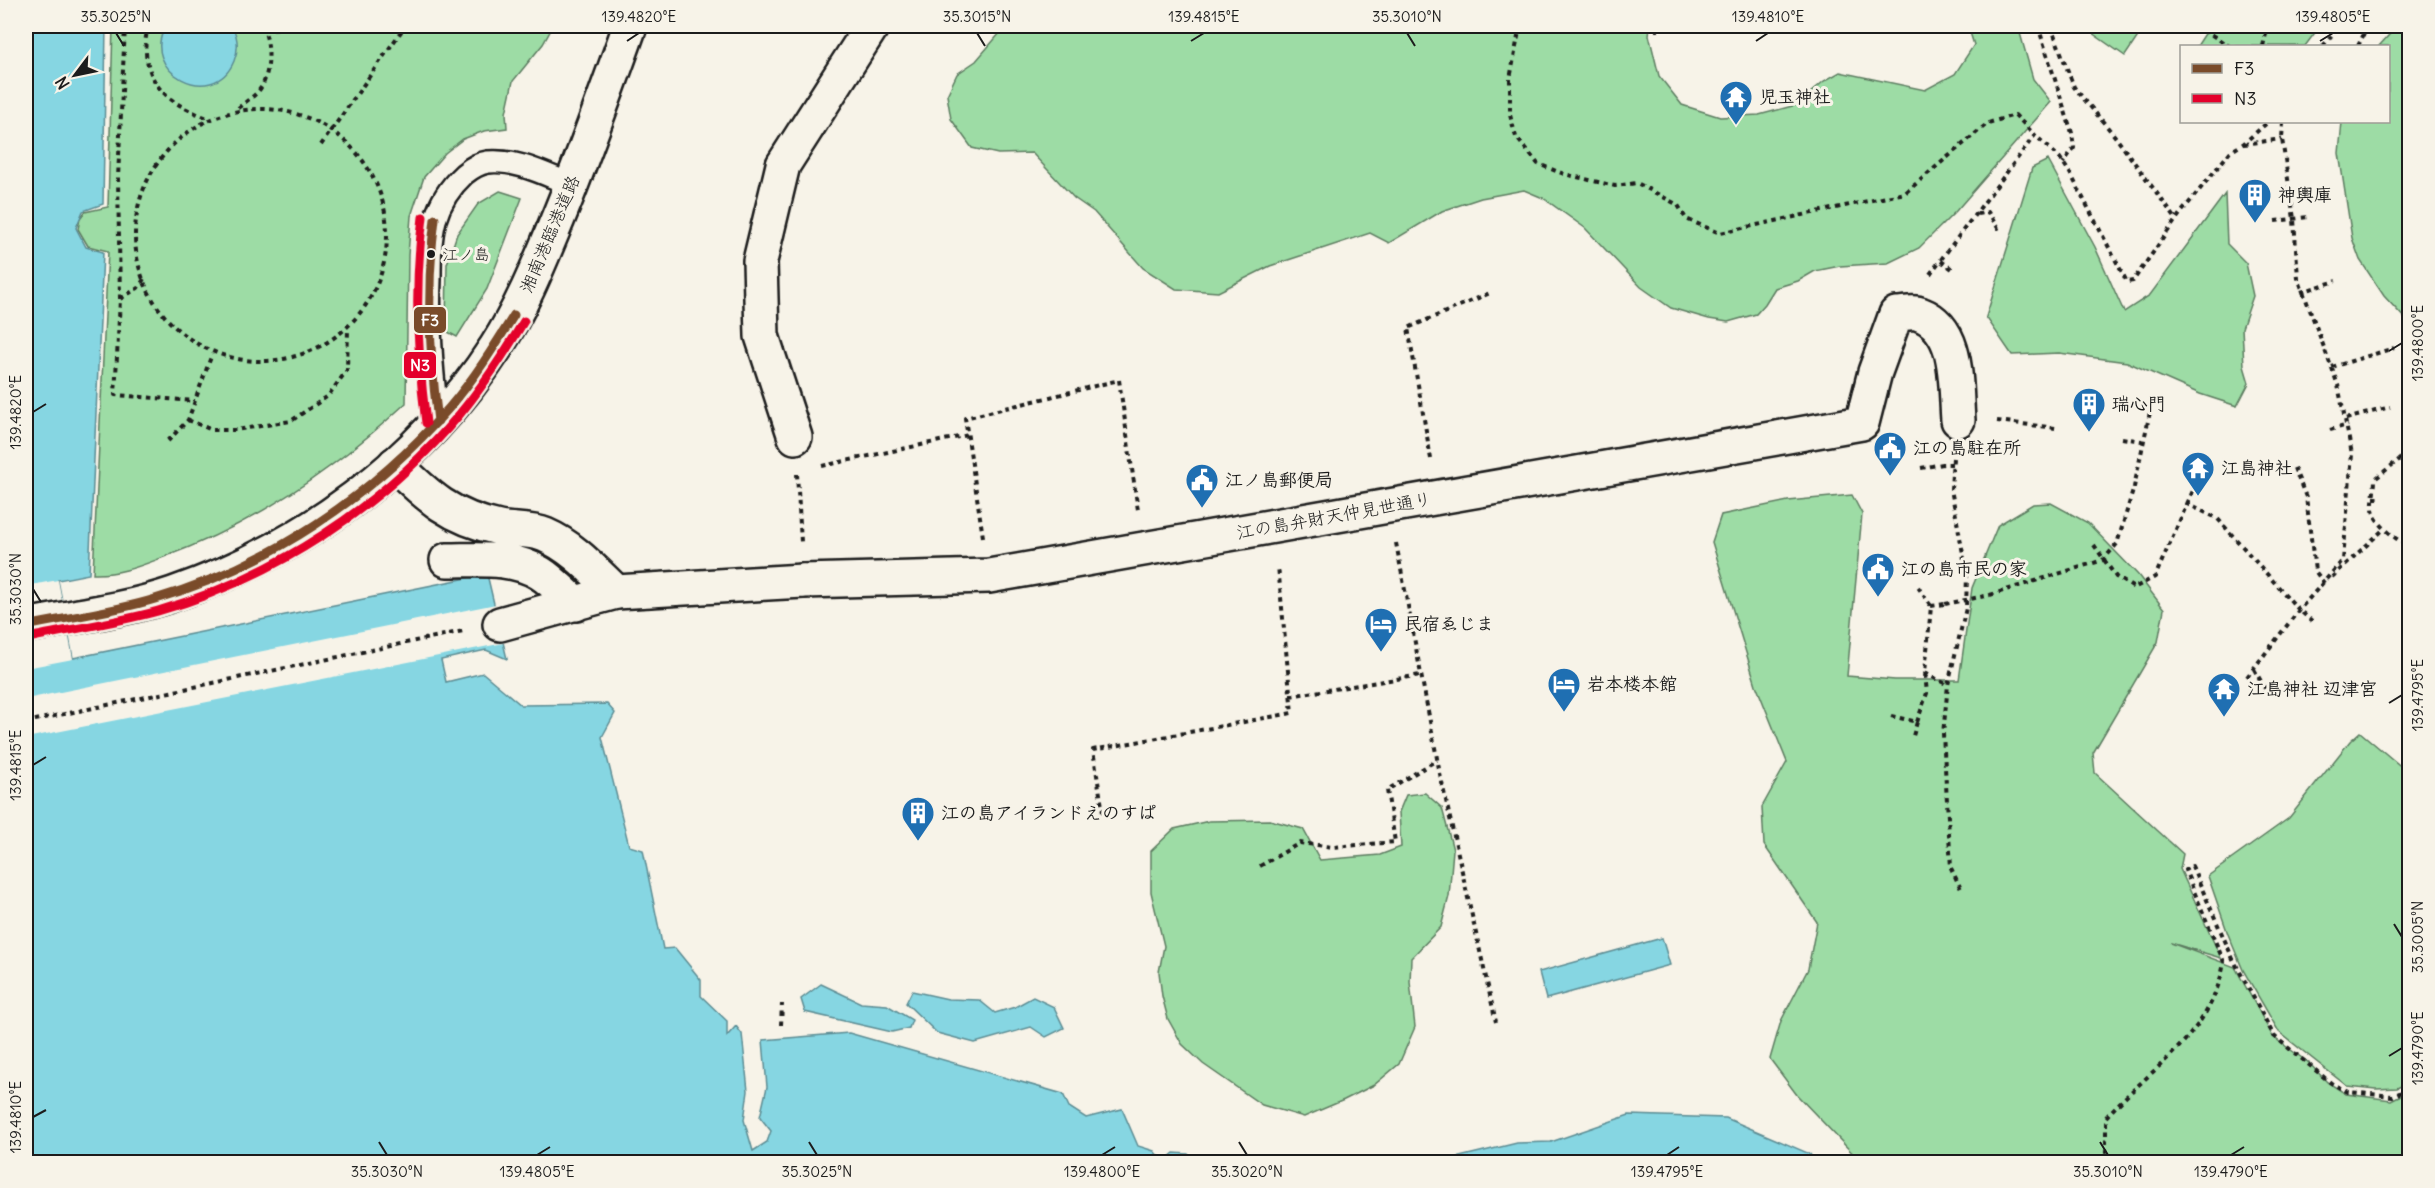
<svg xmlns="http://www.w3.org/2000/svg" width="2435" height="1188" font-family="Delius,'Klee One',sans-serif">
  <style>
    .green { fill: #9ddca5; stroke: #5c7c60; stroke-width: 1.5 }
    .water { fill: #86d6e2; stroke: #5c8c93; stroke-width: 1.5 }
    .pier { fill: #f7f3e8 }
    .lines { fill: none; stroke-linecap: round; stroke-linejoin: round }
    .lane-casing { stroke: #1c1c1c; stroke-width: 26 }
    .street-casing { stroke: #1c1c1c; stroke-width: 38 }
    .secondary-casing { stroke: #1c1c1c; stroke-width: 38 }
    .path { stroke: #1c1c1c; stroke-width: 4; stroke-dasharray: 4.5 4.5; stroke-linecap: butt }
    .lane { stroke: #f7f3e8; stroke-width: 21 }
    .street { stroke: #f7f3e8; stroke-width: 33 }
    .secondary { stroke: #f7f3e8; stroke-width: 33 }
    .path-bridge { stroke: #1c1c1c; stroke-width: 4; stroke-dasharray: 4.5 4.5; stroke-linecap: butt }
    .bus-1-casing { stroke: #f7f3e8; stroke-width: 14 }
    .bus-2-casing { stroke: #f7f3e8; stroke-width: 14 }
    .bus-1 { stroke: #7a4b2a; stroke-width: 9 }
    .bus-2 { stroke: #e4002b; stroke-width: 9 }
    .ticks { fill: none; stroke: #1c1c1c; stroke-width: 2 }
    .bus-dot { fill: #1c1c1c; stroke: #f7f3e8; stroke-width: 2 }
    .labels { text-anchor: middle; stroke-width: 6; stroke-linejoin: round; paint-order: stroke }
    .bus-label { font-size: 16px; fill: #1c1c1c; stroke: #f7f3e8; text-anchor: start }
    .poi-label { font-size: 18px; font-weight: bold; fill: #1c1c1c; stroke: #f7f3e8; text-anchor: start }
    .street-label { font-size: 18px; fill: #1c1c1c; stroke: #f7f3e8 }
    .line-badge { stroke: #f7f3e8; stroke-width: 2 }
    .badge-label { font-size: 16px; text-anchor: middle; font-weight: bold; fill: #fff }
    .neatline { fill: none; stroke: #1c1c1c; stroke-width: 2 }
    .ticks-label { font-size: 15px; text-anchor: middle; fill: #1c1c1c }
  </style>
  <rect width="100%" height="100%" fill="#f7f3e8"/>
  <filter id="ink" filterUnits="userSpaceOnUse"><feTurbulence type="fractalNoise" baseFrequency=".0167" numOctaves="2"/><feDisplacementMap in="SourceGraphic" scale="12" xChannelSelector="R" yChannelSelector="G"/><feConvolveMatrix kernelMatrix="1 2 1 2 8 2 1 2 1" color-interpolation-filters="sRGB"/></filter>
  <g filter="url(#ink)">
    <path class="green" d="M 113,26 L 553,26 L 543,44 L 513,81 L 506,113 L 507,128 L 484,131 L 463,139 L 445,153 L 424,177 L 411,216 L 408,255 L 406,403 C 335,469 255,524 164,557 C 140,566 119,575 93,574 L 108,251 L 88,246 L 78,229 L 80,218 L 85,212 L 108,207 Z
      M 1006,26 L 1650,26 L 1649,35 L 1659,76 L 1682,105 L 1720,117 L 1759,115 L 1796,105 L 1824,81 L 1840,72 L 1925,90 L 1955,74 L 1974,45 L 1968,26 L 2018,26 L 2033,79 L 2051,102 L 1956,211 L 1919,248 L 1888,263 L 1840,266 L 1815,271 L 1798,281 L 1775,288 L 1765,304 L 1756,314 L 1728,322 L 1709,319 L 1671,308 L 1641,287 L 1585,228 L 1543,198 L 1524,190 L 1481,198 L 1442,211 L 1389,243 L 1370,233 L 1270,266 L 1218,292 L 1176,289 L 1143,268 L 1094,212 L 1074,198 L 1032,153 L 998,154 L 972,148 L 951,119 L 947,95 L 957,74 L 976,61 Z
      M 2082,26 L 2145,26 L 2125,56 Z
      M 2210,26 L 2320,26 L 2305,46 L 2197,46 Z
      M 2397,26 L 2410,26 L 2409,323 L 2384,296 L 2360,260 L 2352,238 L 2339,153 L 2342,122 L 2388,122 L 2388,46 L 2379,46 Z
      M 2048,160 L 2095,247 L 2124,312 L 2150,295 L 2225,194 L 2227,244 L 2246,263 L 2253,296 L 2242,328 L 2244,366 L 2249,383 L 2237,406 L 2200,394 L 2127,362 L 2059,353 L 2012,355 L 1986,317 L 2032,168 Z
      M 500,191 L 522,198 L 487,289 L 457,337 L 446,331 L 447,264 L 457,234 L 478,204 Z
      M 1852,495 L 1862,514 L 1847,676 L 1895,680 L 1959,680 L 1972,588 L 1998,525 L 2033,504 L 2051,503 L 2088,523 L 2138,575 L 2164,609 L 2158,642 L 2093,753 L 2095,773 L 2183,854 L 2180,869 L 2221,958 L 2171,943 L 2235,967 L 2273,1037 L 2309,1063 L 2327,1082 L 2346,1094 L 2391,1100 L 2409,1091 L 2409,1162 L 1861,1162 L 1797,1095 L 1770,1059 L 1781,1021 L 1808,969 L 1817,922 L 1764,845 L 1762,807 L 1787,762 L 1756,685 L 1712,542 L 1721,515 L 1788,501 Z
      M 2360,732 L 2404,769 L 2409,763 L 2410,1082 L 2397,1088 L 2376,1089 L 2347,1086 L 2279,1032 L 2243,970 L 2228,934 L 2208,876 L 2289,818 L 2350,741 Z
      M 1425,793 L 1442,808 L 1453,850 L 1449,896 L 1441,927 L 1411,958 L 1410,982 L 1415,1027 L 1399,1064 L 1374,1085 L 1344,1100 L 1304,1117 L 1262,1105 L 1203,1064 L 1182,1044 L 1168,1019 L 1162,996 L 1159,972 L 1164,946 L 1151,892 L 1151,851 L 1174,829 L 1209,821 L 1270,820 L 1303,829 L 1320,860 L 1380,855 L 1401,847 L 1399,812 L 1406,795 Z"/>
    <path class="water" d="M 26,26 L 106,26 L 103,204 L 83,211 L 76,228 L 86,247 L 103,252 L 89,574 L 58,580 L 73,658 L 487,574 L 507,659 L 486,650 L 441,660 L 446,682 L 483,673 L 521,705 L 607,704 L 615,713 L 602,737 L 629,846 L 643,850 L 663,949 L 675,948 L 701,980 L 701,996 L 727,1021 L 727,1036 L 736,1026 L 742,1034 L 748,1091 L 744,1120 L 753,1151 L 767,1142 L 771,1131 L 760,1117 L 767,1087 L 763,1040 L 849,1033 L 1063,1094 L 1069,1107 L 1086,1118 L 1122,1109 L 1138,1146 L 1154,1151 L 1163,1162 L 1174,1153 L 1188,1154 L 1196,1162 L 26,1162 Z
      M 166,26 L 232,26 C 238,37 239,49 234,61 C 213,111 138,71 166,26 Z
      M 1662,938 L 1670,965 L 1546,999 L 1539,972 Z
      M 821,984 L 861,1003 L 887,1005 L 912,1020 L 909,1028 L 892,1032 L 805,1012 L 801,999 Z
      M 912,991 L 948,999 L 979,1000 L 995,1013 L 1015,1007 L 1033,997 L 1054,1007 L 1064,1028 L 1046,1037 L 1031,1027 L 975,1043 L 937,1033 L 906,1003 Z
      M 1629,1115 L 1726,1118 L 1810,1154 L 1815,1162 L 1380,1162 L 1439,1162 L 1517,1143 L 1551,1142 Z"/>
    <path class="pier" d="M 58,580 L 73,659 L 26,668 L 26,586 Z
      M 496,604 L 504,643 L 26,738 L 26,699 Z"/>
    <g class="lines">
      <g class="lane-casing">
        <path id="lane" d="M 438,421 C 432,374 428,327 430,279 C 430,260 430,239 435,220 C 440,203 451,186 464,174 C 470,169 480,163 488,162 C 517,159 546,175 572,185"/>
      </g>
      <g class="street-casing">
        <path id="street" d="M 795,437 L 762,336 L 760,261 L 783,165 L 872,26
          M 395,464 C 428,497 451,518 499,528 C 513,531 531,529 545,535 C 573,547 594,571 616,592 L 500,624
          M 447,560 C 478,560 512,556 540,573 C 553,581 564,594 576,604
          M 803,581 L 989,576 L 1862,423 L 1875,372 L 1896,314 C 1903,314 1914,311 1920,314 C 1960,329 1955,384 1958,420"/>
      </g>
      <g class="secondary-casing">
        <path id="secondary" d="M 616,592 L 803,581
          M 26,626 C 74,616 126,610 173,594 C 304,549 420,464 496,347 C 520,310 537,269 554,228 C 582,161 606,93 630,26"/>
      </g>
      <path class="path" d="M 150,26 C 145,35 145,41 146,53 C 150,92 176,106 210,119
        M 1520,26 L 1510,79 L 1510,115 L 1516,137 L 1538,164 L 1564,174 L 1615,186 L 1637,183 L 1678,205 L 1686,219 L 1720,233 L 1905,193 L 1988,123 L 2015,115 L 2035,135
        M 2038,26 L 2072,133 L 2074,148 L 2063,163
        M 2051,26 L 2074,87 L 2114,135 L 2176,219
        M 264,29 L 321,26
        M 2204,30 L 2229,46
        M 1657,32 L 1657,26
        M 2263,46 L 2268,26
        M 2323,46 L 2339,26
        M 2358,46 L 2368,26
        M 238,108 C 245,102 255,96 260,89 C 271,74 271,41 262,26
        M135 235a126 126 0 1 1 252 0a126 126 0 1 1-252 0Z
        M 2244,144 L 2282,139
        M 321,145 L 405,26
        M 1977,214 L 1988,212 L 1998,228 L 2003,225
        M 2275,221 L 2309,217
        M 1941,261 L 1955,271
        M 1930,274 L 2035,135 L 2060,158 L 2070,173 L 2127,282 L 2133,281 L 2180,214 L 2230,152 L 2243,144 L 2268,122
        M 144,279 L 138,288 L 120,299 L 115,395 L 195,401
        M 2301,292 L 2336,281
        M 120,299 L 118,178 L 125,26
        M 2332,367 L 2394,348
        M 2346,419 L 2390,407
        M 188,420 L 212,430 L 236,430 L 291,421 L 328,396 L 347,370 L 348,329
        M 1997,421 L 2056,428
        M 2330,430 L 2348,425
        M 2122,438 L 2142,441
        M 168,441 L 188,420 L 212,354
        M 1953,458 L 1951,489 L 1967,575 L 1966,608 L 1948,685 L 1943,734 L 1951,868 L 1961,889
        M 2410,458 L 2401,458 L 2375,479 C 2375,490 2371,504 2374,514 C 2377,523 2400,545 2410,545
        M 1431,459 L 1408,328 L 1490,293
        M 822,466 L 968,435
        M 1921,468 L 1943,464 L 1952,464
        M 2294,468 L 2306,497 L 2315,571 L 2324,583
        M 797,474 L 801,542
        M 2374,498 L 2383,498
        M 2187,504 L 2205,464
        M 983,537 L 965,418 L 1119,380 L 1138,510
        M 1396,543 L 1440,774 L 1496,1022
        M 2094,545 L 2116,577 L 2134,588 L 2155,577 L 2187,504 L 2217,518 L 2299,610 L 2312,621
        M 2332,577 L 2384,529
        M 1918,587 L 1931,606 L 1925,673 L 1948,685
        M 1990,595 L 2103,560 L 2117,544 L 2134,487 L 2150,412
        M 1931,606 L 1945,604
        M 2254,669 L 2266,690 L 2263,693
        M 2247,677 L 2299,610 L 2343,560 L 2352,454 L 2338,385 L 2298,278 L 2294,219 L 2282,139 L 2283,122
        M 1290,696 L 1421,675
        M 1891,716 L 1917,722 L 1913,736
        M 26,722 L 463,631
        M 1917,722 L 1927,693 L 1925,674
        M 1103,813 L 1093,750 L 1292,713 L 1278,566
        M 1260,866 L 1300,843 L 1333,847 L 1395,842 L 1387,790 L 1437,760
        M 781,1025 L 782,1004
        M 2106,1162 L 2106,1117 C 2151,1067 2212,1036 2224,962 L 2185,870 L 2192,866 L 2233,959 L 2274,1036 L 2331,1083 L 2348,1092 L 2393,1096 L 2410,1088"/>
      <use href="#lane" class="lane"/>
      <use href="#street" class="street"/>
      <use href="#secondary" class="secondary"/>
      <path class="path-bridge" d="M 1945,604 L 1990,595"/>
      <g class="bus-1-casing">
        <path id="bus-1" d="M 435,219 C 426,287 429,353 438,421
          M 26,626 C 69,617 113,612 155,599 C 269,566 371,497 449,408 C 474,379 494,347 514,315"/>
      </g>
      <g class="bus-2-casing">
        <path id="bus-2" d="M 423,217 C 414,286 417,354 426,423
          M 28,638 C 71,629 115,623 158,611 C 273,578 382,507 459,415 C 484,385 504,354 524,321"/>
      </g>
      <use href="#bus-1" class="bus-1"/>
      <use href="#bus-2" class="bus-2"/>
    </g>
  </g>
  <path class="ticks" d="M 116,33 L 124,46M 977,33 L 985,46M 1407,33 L 1415,46M 627,41 L 639,33M 1191,41 L 1204,33M 1756,41 L 1768,33M 2320,41 L 2333,33M 2389,351 L 2402,343M 33,412 L 46,404M 33,589 L 41,602M 2389,703 L 2402,695M 33,765 L 46,757M 2394,924 L 2402,937M 2389,1056 L 2402,1048M 33,1117 L 46,1110M 379,1142 L 387,1155M 809,1142 L 817,1155M 1239,1142 L 1247,1155M 2100,1142 L 2108,1155M 537,1155 L 550,1147M 1102,1155 L 1115,1147M 1667,1155 L 1679,1147M 2231,1155 L 2244,1147"/>
  <defs>
    <g id="temple-pin" transform="scale(1.725)"><path d="M0 17L-7.5 6A9.5 9.5 0 1 1 7.5 6Z" fill="#1f6fb2" stroke="#f7f3e8"/><path d="M0-6L5-2H3V0L6.5 2.5H4V6H1.5V3h-3V6H-4V2.5H-6.5L-3 0V-2H-5Z" fill="#fff"/></g>
    <g id="building-pin" transform="scale(1.725)"><path d="M0 17L-7.5 6A9.5 9.5 0 1 1 7.5 6Z" fill="#1f6fb2" stroke="#f7f3e8"/><path d="M-4-6H4V6H1V3H-1V6H-4ZM-2.5-4.3h1.7v1.8h-1.7ZM.8-4.3h1.7v1.8H.8ZM-2.5-1h1.7V.8h-1.7ZM.8-1h1.7V.8H.8Z" fill="#fff"/></g>
    <g id="civic-pin" transform="scale(1.725)"><path d="M0 17L-7.5 6A9.5 9.5 0 1 1 7.5 6Z" fill="#1f6fb2" stroke="#f7f3e8"/><path d="M-.6-6.5H3V-4.5H.6V-3L4-1V1h2V6H-6V1h2V-1L-.6-3ZM-1.2 2.5V6h2.4V2.5Z" fill="#fff"/></g>
    <g id="hotel-pin" transform="scale(1.725)"><path d="M0 17L-7.5 6A9.5 9.5 0 1 1 7.5 6Z" fill="#1f6fb2" stroke="#f7f3e8"/><path d="M-6-4.5h1.5V1H6V5H4.5V3h-9V5H-6ZM-4 0a1.8 1.8 0 1 1 3.6 0ZM.5 0V-2.5h3Q6-2.5 6 0Z" fill="#fff"/></g>
  </defs>
  <g fill-rule="evenodd">
    <use href="#temple-pin" x="1736" y="97"/>
    <use href="#building-pin" x="2255" y="195"/>
    <use href="#building-pin" x="2089" y="404"/>
    <use href="#civic-pin" x="1890" y="448"/>
    <use href="#temple-pin" x="2198" y="468"/>
    <use href="#civic-pin" x="1202" y="480"/>
    <use href="#civic-pin" x="1878" y="569"/>
    <use href="#hotel-pin" x="1381" y="624"/>
    <use href="#hotel-pin" x="1564" y="684"/>
    <use href="#temple-pin" x="2224" y="689"/>
    <use href="#building-pin" x="918" y="813"/>
  </g>
  <circle class="bus-dot" cx="431" cy="254" r="5"/>
  <g class="labels">
    <g class="bus-label">
      <text x="442" y="260">江ノ島</text>
    </g>
    <g class="poi-label">
      <text x="1759" y="103">児玉神社</text>
      <text x="2278" y="201">神輿庫</text>
      <text x="2112" y="410">瑞心門</text>
      <text x="1913" y="454">江の島駐在所</text>
      <text x="2221" y="474">江島神社</text>
      <text x="1225" y="486">江ノ島郵便局</text>
      <text x="1901" y="575">江の島市民の家</text>
      <text x="1404" y="630">民宿ゑじま</text>
      <text x="1587" y="690">岩本楼本館</text>
      <text x="2247" y="695">江島神社 辺津宮</text>
      <text x="941" y="819">江の島アイランドえのすぱ</text>
    </g>
    <g class="street-label">
      <text transform="translate(550 234) rotate(-67)" y="6">湘南港臨港道路</text>
      <text transform="translate(1334 516) rotate(-10)" y="6">江の島弁財天仲見世通り</text>
    </g>
  </g>
  <g class="line-badge">
    <rect x="413" y="306" width="34" height="28" rx="6" fill="#7a4b2a"/>
    <rect x="403" y="351" width="34" height="28" rx="6" fill="#e4002b"/>
  </g>
  <g class="badge-label">
    <text x="430" y="326">F3</text>
    <text x="420" y="371">N3</text>
  </g>
  <rect width="2435" height="1188" fill="none" stroke="#f7f3e8" stroke-width="66"/>
  <rect x="2180" y="45" width="210" height="78" fill="#f7f3e8" stroke="#9f9d96" stroke-width="1.5"/>
  <rect x="2192" y="64" width="30" height="9" fill="#7a4b2a" stroke="#9f9d96" stroke-width="1.5"/>
  <text x="2234" y="75" font-size="18" fill="#1c1c1c">F3</text>
  <rect x="2192" y="94" width="30" height="9" fill="#e4002b" stroke="#9f9d96" stroke-width="1.5"/>
  <text x="2234" y="105" font-size="18" fill="#1c1c1c">N3</text>
  <g transform="translate(75 75) rotate(238)" stroke="#f7f3e8" stroke-width="4.5" paint-order="stroke">
  <path d="M0-4.5L10 22L0 15L-10 22Z" fill="#1c1c1c"/>
  <text y="-9" font-size="16" font-weight="bold" text-anchor="middle" fill="#1c1c1c">N</text>
  </g>
  <rect x="33" y="33" width="2369" height="1122" class="neatline"/>
  <g class="ticks-label">
    <text x="116" y="22">35.3025°N</text>
    <text x="639" y="22">139.4820°E</text>
    <text x="977" y="22">35.3015°N</text>
    <text x="1204" y="22">139.4815°E</text>
    <text x="1407" y="22">35.3010°N</text>
    <text x="1768" y="22">139.4810°E</text>
    <text x="2333" y="22">139.4805°E</text>
    <text transform="translate(2418 343) rotate(-90)" y="5">139.4800°E</text>
    <text transform="translate(16 412) rotate(-90)" y="5">139.4820°E</text>
    <text transform="translate(16 589) rotate(-90)" y="5">35.3030°N</text>
    <text transform="translate(2418 695) rotate(-90)" y="5">139.4795°E</text>
    <text transform="translate(16 765) rotate(-90)" y="5">139.4815°E</text>
    <text transform="translate(2418 937) rotate(-90)" y="5">35.3005°N</text>
    <text transform="translate(2418 1048) rotate(-90)" y="5">139.4790°E</text>
    <text transform="translate(16 1117) rotate(-90)" y="5">139.4810°E</text>
    <text x="387" y="1177">35.3030°N</text>
    <text x="537" y="1177">139.4805°E</text>
    <text x="817" y="1177">35.3025°N</text>
    <text x="1102" y="1177">139.4800°E</text>
    <text x="1247" y="1177">35.3020°N</text>
    <text x="1667" y="1177">139.4795°E</text>
    <text x="2108" y="1177">35.3010°N</text>
    <text x="2231" y="1177">139.4790°E</text>
  </g>
</svg>
